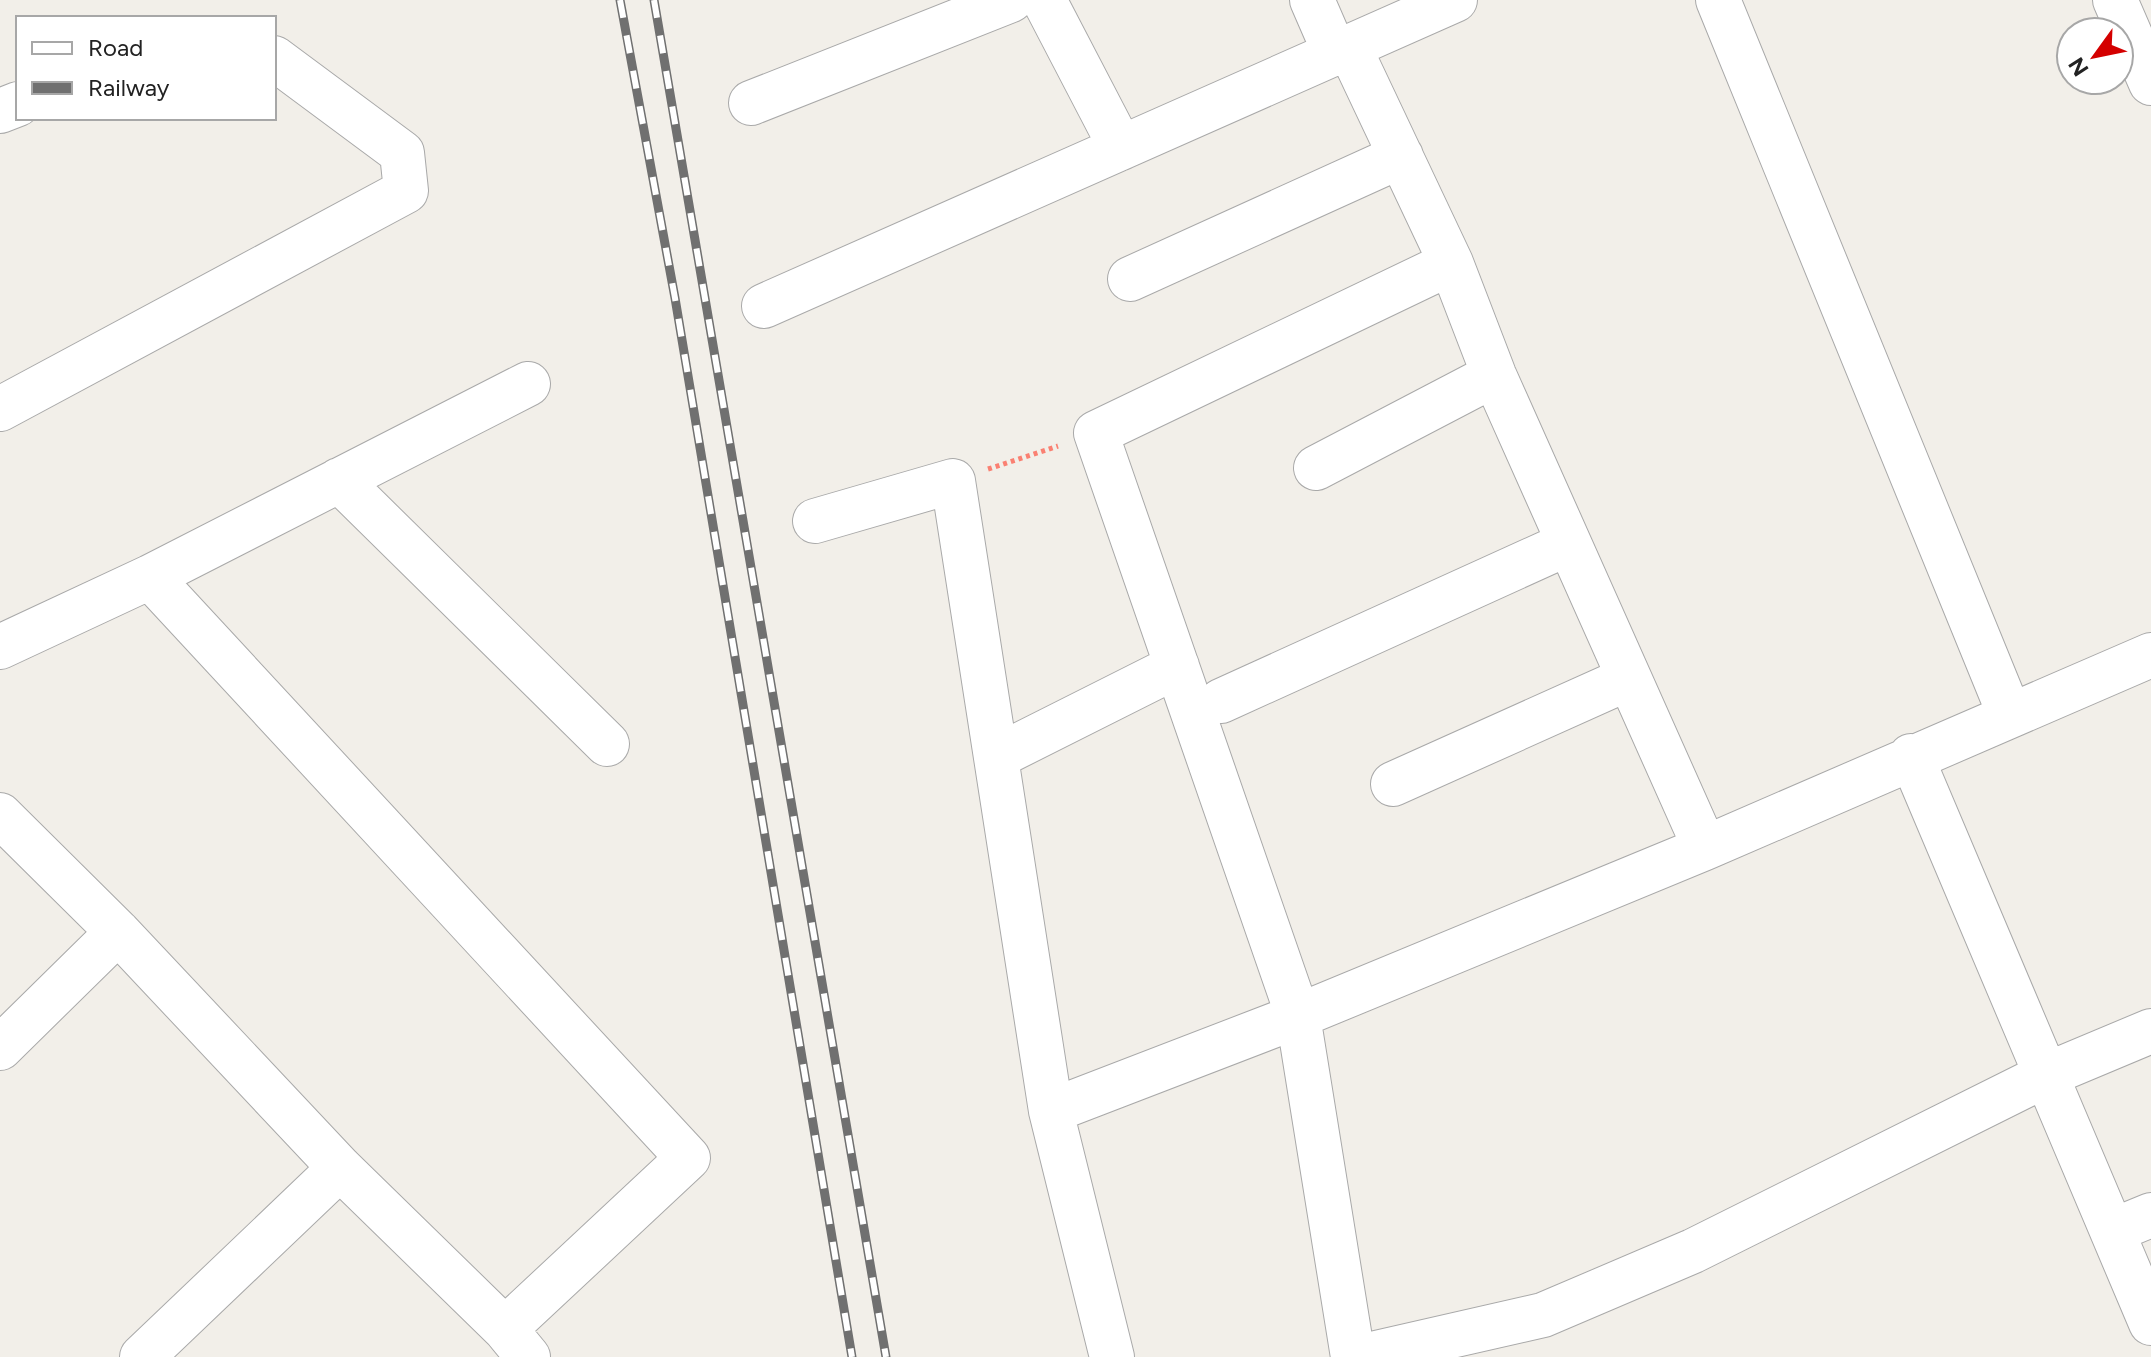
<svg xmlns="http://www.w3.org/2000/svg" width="2151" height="1357" font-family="Figtree,sans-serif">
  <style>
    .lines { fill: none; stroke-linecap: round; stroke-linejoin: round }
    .minor-casing { stroke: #a9a9a9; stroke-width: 46 }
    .path { stroke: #fa8072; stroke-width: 5; stroke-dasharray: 4 4; stroke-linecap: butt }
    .minor { stroke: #fff; stroke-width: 44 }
    .rail-casing { stroke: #707070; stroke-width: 9 }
    .rail { stroke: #fff; stroke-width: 6; stroke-dasharray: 18; stroke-linecap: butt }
  </style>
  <rect width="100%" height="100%" fill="#f2efe9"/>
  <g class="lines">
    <g class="minor-casing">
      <path id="minor" d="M 1044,0 L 1121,148
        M 1312,0 L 1335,53
        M 1718,0 L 2009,713
        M 2115,0 L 2151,83
        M 1349,47 L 1451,263 L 1494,375 L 1705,848
        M 751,103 L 1011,0
        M 0,111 L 18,104
        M 1130,279 L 1401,156
        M 764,306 L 1455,0
        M 0,409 L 406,191 L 402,153 L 274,58
        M 1316,468 L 1494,375
        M 339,480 L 607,744
        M 815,521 L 953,481 L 1051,1111 L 1112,1357
        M 150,577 L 688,1158 L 505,1329
        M 0,647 L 150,577 L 528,384
        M 1221,701 L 1569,543
        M 1911,756 L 2151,1323
        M 996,757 L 1177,666
        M 1393,784 L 1629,678
        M 0,815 L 118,932 L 340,1168 L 505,1329 L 528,1357
        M 0,1048 L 118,932
        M 1051,1111 L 1298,1016 L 1705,848 L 2151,655
        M 2112,1231 L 2151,1215
        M 142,1357 L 340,1168
        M 1353,1357 L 1298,1016 L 1096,433 L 1451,263
        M 1359,1357 L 1543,1315 L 1693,1251 L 2046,1075 L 2151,1031"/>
    </g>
    <path class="path" d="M 988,469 L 1058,446"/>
    <use href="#minor" class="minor"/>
    <g class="rail-casing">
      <path id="rail" d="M 620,0 L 675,298 L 852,1357
        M 654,0 L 886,1357"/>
    </g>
    <use href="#rail" class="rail"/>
  </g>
  <rect x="16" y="16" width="260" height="104" fill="#ffffff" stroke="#a7a7a7" stroke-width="2"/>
  <rect x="32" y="42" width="40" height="12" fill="#ffffff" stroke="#a7a7a7" stroke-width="2"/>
  <text x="88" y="56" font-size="24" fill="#222222">Road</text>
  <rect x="32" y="82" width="40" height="12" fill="#707070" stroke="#a7a7a7" stroke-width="2"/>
  <text x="88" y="96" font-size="24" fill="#222222">Railway</text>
  <g transform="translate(2095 56) rotate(237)"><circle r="38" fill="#ffffff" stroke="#a7a7a7" stroke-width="2"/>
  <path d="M0-6L14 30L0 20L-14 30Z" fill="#d40000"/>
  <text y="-12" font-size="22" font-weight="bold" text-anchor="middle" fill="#222222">N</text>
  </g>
</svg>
